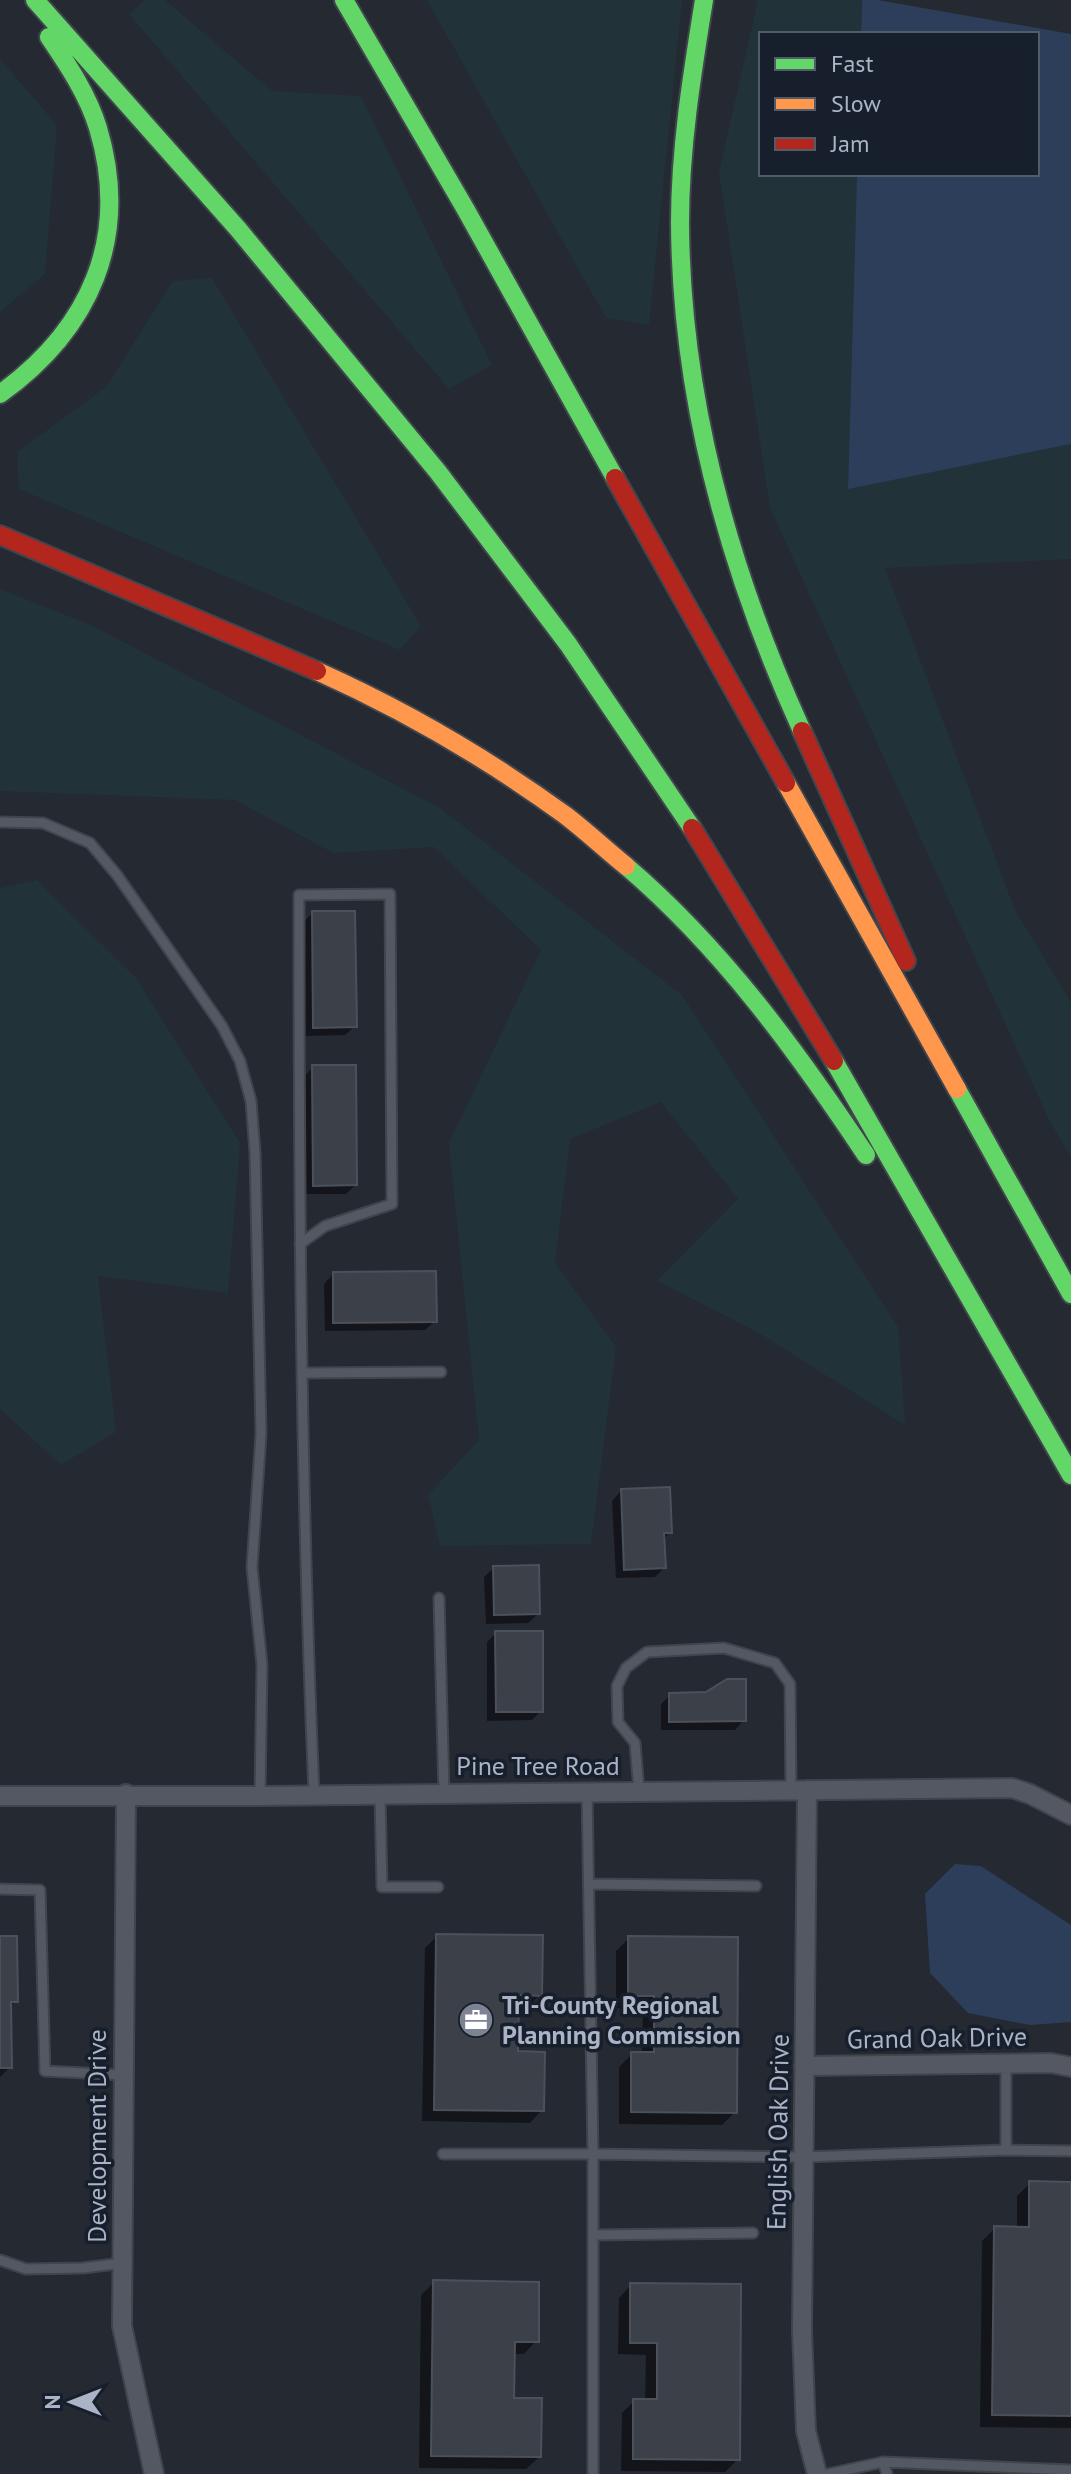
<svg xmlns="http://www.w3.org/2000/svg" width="1071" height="2474" font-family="'PT Sans',sans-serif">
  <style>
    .green { fill: #213338 }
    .water { fill: #2d3e5b }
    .shadow { fill: #0007 }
    .building { fill: #3b4049; stroke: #4b515a; stroke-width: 2 }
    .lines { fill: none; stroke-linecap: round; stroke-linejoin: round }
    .lane-casing { stroke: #40444b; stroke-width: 13 }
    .street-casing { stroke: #40444b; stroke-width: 22 }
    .fast-casing { stroke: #40454e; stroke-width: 22 }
    .slow-casing { stroke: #40454e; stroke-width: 22 }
    .jam-casing { stroke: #40454e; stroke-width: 22 }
    .lane { stroke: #535862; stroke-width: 9 }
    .street { stroke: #535862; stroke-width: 18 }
    .fast { stroke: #63d668; stroke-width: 18 }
    .slow { stroke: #ff974d; stroke-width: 18 }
    .jam { stroke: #b3261e; stroke-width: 18 }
    .labels { text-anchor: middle; stroke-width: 7; stroke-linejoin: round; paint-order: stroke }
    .street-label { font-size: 26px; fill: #abb4c6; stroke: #171f2d }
    .poi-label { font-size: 26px; font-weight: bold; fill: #abb4c6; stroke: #171f2d; text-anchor: start }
  </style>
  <rect width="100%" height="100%" fill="#242932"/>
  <path class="green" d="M 145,0 L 165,0 L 272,91 L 361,96 L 492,365 L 449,389 L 129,14 Z
    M 427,0 L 682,0 L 649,325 L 606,318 Z
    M 758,0 L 862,0 L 861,34 L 761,34 L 761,174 L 857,174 L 848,488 L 1071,444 L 1071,559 L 885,568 L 1015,910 L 1071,1002 L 1071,1157 L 1050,1122 L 770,508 L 719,172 Z
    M 0,59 L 57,125 L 45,274 L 0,312 Z
    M 212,278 L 421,626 L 400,650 L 19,489 L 17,452 L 106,387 L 173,281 Z
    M 0,589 L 91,625 L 440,808 L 682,995 L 898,1327 L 905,1425 L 759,1333 L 657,1281 L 738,1199 L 661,1102 L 570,1139 L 555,1263 L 616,1347 L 591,1544 L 440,1546 L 428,1495 L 479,1440 L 449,1143 L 541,950 L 434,847 L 333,853 L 235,800 L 0,791 Z
    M 37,880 L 136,978 L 240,1143 L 228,1293 L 98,1276 L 116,1432 L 61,1465 L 0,1409 L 0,888 Z"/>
  <path class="water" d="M 862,0 L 878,0 L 1071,34 L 1071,444 L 848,489 L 857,174 L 1037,174 L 1037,34 L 861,34 Z
    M 955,1864 L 981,1866 L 1071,1925 L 1071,2022 L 1030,2025 L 968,2013 L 930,1973 L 925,1894 Z"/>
  <path class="shadow" d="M 312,913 L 355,1026 L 345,1035 L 305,1036 L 303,923 Z
    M 313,1067 L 355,1185 L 346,1194 L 304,1194 L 304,1077 Z
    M 333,1274 L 435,1321 L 425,1330 L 325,1331 L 324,1284 Z
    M 621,1491 L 670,1532 L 663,1540 L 664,1568 L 655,1577 L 616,1578 L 612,1501 Z
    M 494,1568 L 538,1614 L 528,1623 L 486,1624 L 484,1577 Z
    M 496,1633 L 541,1711 L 532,1720 L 487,1721 L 487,1642 Z
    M 670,1695 L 744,1720 L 735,1730 L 661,1730 L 661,1704 Z
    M 437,1936 L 540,1995 L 527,2007 L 516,2007 L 516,2053 L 542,2110 L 530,2123 L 422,2121 L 425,1948 Z
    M 0,1938 L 16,2001 L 9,2008 L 10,2067 L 0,2077 Z
    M 629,1938 L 735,2112 L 722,2125 L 619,2124 L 619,2067 L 632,2054 L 642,2054 L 643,2008 L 616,2008 L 616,1951 Z
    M 1030,2183 L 1071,2184 L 1071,2428 L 980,2427 L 982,2241 L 995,2228 L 1017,2229 L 1017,2196 Z
    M 434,2282 L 536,2341 L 524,2354 L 513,2354 L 512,2400 L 539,2457 L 526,2469 L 419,2468 L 421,2295 Z
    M 631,2285 L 738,2459 L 725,2472 L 621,2471 L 622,2413 L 634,2401 L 645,2401 L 646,2355 L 618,2354 L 619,2298 Z"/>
  <path class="building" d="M 312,911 L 355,911 L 357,1027 L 313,1028 Z
    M 312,1065 L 356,1065 L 357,1185 L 313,1186 Z
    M 436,1271 L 437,1322 L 333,1323 L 333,1272 Z
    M 670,1487 L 672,1533 L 664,1533 L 666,1568 L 624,1570 L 621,1489 Z
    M 539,1565 L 540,1614 L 494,1615 L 493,1566 Z
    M 495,1631 L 543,1631 L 543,1712 L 496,1712 Z
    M 727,1679 L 746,1679 L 746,1721 L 669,1722 L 669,1693 L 706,1692 Z
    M 436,1934 L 543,1935 L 542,1996 L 519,1995 L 518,2051 L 545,2052 L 544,2111 L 434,2110 Z
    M 0,1936 L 17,1936 L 18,2002 L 11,2002 L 12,2068 L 0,2068 Z
    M 628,1936 L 738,1937 L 737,2113 L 631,2112 L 631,2052 L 654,2052 L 654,1996 L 628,1996 Z
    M 1029,2181 L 1071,2182 L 1071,2416 L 992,2415 L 994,2226 L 1029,2227 Z
    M 433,2280 L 539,2282 L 539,2342 L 515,2342 L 514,2398 L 542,2398 L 541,2457 L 431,2456 Z
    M 630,2283 L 741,2284 L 740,2460 L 633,2459 L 633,2399 L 657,2399 L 657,2343 L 630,2343 Z"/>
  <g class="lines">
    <g class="lane-casing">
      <path id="lane" d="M 0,822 L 43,823 L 90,843 L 117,875 L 222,1026 L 240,1061 L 251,1101 L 255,1152 L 261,1434 L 252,1567 L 262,1665 L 260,1796
        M 300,1244 L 325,1226 L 392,1204 L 390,894 L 299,895 C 299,1194 301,1494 314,1793
        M 302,1373 L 441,1372
        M 439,1598 L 444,1793
        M 587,1791 L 593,2154 L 804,2157 L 1006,2150 L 1006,2063
        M 639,1791 L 635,1743 L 618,1722 L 617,1686 L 626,1668 L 647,1652 L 724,1648 L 775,1663 L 790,1684 L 791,1790
        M 380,1794 L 382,1887 L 438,1887
        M 590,1884 L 756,1886
        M 0,1889 L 40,1890 L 45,2071 L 123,2075
        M 1006,2150 L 1071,2151
        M 443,2154 L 593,2154 L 593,2474
        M 593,2235 L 753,2233
        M 0,2260 L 26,2269 L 83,2268 L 123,2263
        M 883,2462 L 887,2474
        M 828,2474 L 883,2462 L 1071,2470"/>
    </g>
    <g class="street-casing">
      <path id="street" d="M 807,1790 L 802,2331 L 806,2431 L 817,2474
        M 126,1794 L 122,2326 L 154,2474
        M 0,1796 L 260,1796 L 1012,1788 L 1030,1794 L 1071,1815
        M 804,2066 L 1051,2063 L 1071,2067"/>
    </g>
    <g class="fast-casing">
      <path id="fast" d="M 35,0 L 238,229 L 438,472 L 568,644 L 692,828
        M 344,0 L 466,210 L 615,478
        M 704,0 C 692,74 680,148 680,223 C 681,401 729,570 802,731
        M 0,394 C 90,329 131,238 98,128 C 88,95 68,65 49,37
        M 626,866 C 722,948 796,1050 866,1155
        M 834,1061 L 1071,1475
        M 957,1089 L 1071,1294"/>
    </g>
    <g class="slow-casing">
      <path id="slow" d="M 317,671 C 404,710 488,759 565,815 C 586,831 605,849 626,866
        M 786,783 L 957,1089"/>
    </g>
    <g class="jam-casing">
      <path id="jam" d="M 615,478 L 786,783
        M 0,535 L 317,671
        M 802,731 L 906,961
        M 692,828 L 834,1061"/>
    </g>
    <use href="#lane" class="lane"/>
    <use href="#street" class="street"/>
    <use href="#fast" class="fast"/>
    <use href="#slow" class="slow"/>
    <use href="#jam" class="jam"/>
  </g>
  <defs>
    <g id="office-disc" transform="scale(1.8)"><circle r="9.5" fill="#7c8392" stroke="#171f2d"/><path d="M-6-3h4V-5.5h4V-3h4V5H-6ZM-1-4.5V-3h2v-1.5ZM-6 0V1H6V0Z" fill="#fff"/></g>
  </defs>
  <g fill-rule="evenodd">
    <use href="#office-disc" x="476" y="2020"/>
  </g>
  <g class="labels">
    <g class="street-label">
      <text x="538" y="1775">Pine Tree Road</text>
      <text transform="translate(937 2038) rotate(-1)" y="9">Grand Oak Drive</text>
      <text transform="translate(778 2132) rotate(-89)" y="9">English Oak Drive</text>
      <text transform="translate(97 2136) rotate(-90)" y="9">Development Drive</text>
    </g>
    <g class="poi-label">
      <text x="502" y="2014">Tri-County Regional<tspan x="502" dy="30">Planning Commission</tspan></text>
    </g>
  </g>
  <rect x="759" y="32" width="280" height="144" fill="#171f2d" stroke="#525b6a" stroke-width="2"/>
  <rect x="775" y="58" width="40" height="12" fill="#63d668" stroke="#525b6a" stroke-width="2"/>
  <text x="831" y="72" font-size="24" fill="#abb4c6">Fast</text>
  <rect x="775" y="98" width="40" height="12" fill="#ff974d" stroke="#525b6a" stroke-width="2"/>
  <text x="831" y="112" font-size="24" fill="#abb4c6">Slow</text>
  <rect x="775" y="138" width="40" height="12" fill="#b3261e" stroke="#525b6a" stroke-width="2"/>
  <text x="831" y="152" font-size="24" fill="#abb4c6">Jam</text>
  <g transform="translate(72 2402) rotate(270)" stroke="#171f2d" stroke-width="6" paint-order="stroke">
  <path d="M0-6L14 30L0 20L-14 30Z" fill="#abb4c6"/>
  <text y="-12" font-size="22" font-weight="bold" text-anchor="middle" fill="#abb4c6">N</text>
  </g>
</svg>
